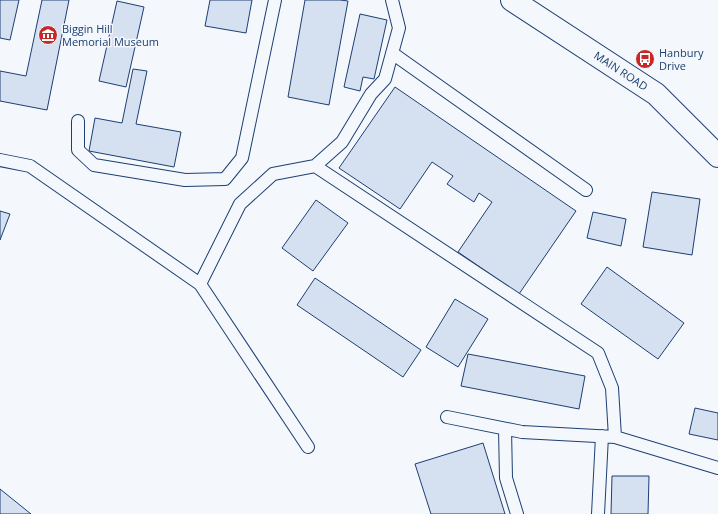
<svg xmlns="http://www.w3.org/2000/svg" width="718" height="514" font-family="'Open Sans',sans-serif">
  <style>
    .building { fill: #d5e0f0; stroke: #1d3f73 }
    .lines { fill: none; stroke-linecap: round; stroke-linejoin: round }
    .service-casing { stroke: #1d3f73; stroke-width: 14 }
    .primary-casing { stroke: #1d3f73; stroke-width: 24 }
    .service { stroke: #f4f7fb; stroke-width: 12 }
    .primary { stroke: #f4f7fb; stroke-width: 22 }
    .labels { text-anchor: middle; stroke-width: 3; stroke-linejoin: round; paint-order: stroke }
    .poi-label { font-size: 11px; fill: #1d3f73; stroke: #f4f7fb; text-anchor: start }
    .street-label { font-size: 11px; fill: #1d3f73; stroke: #f4f7fb }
  </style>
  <rect width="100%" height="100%" fill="#f4f7fb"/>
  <path class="building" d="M 0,0 L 19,0 L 10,40 L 0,38 Z
    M 42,0 L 69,0 L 47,110 L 0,101 L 0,71 L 26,76 Z
    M 210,0 L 252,0 L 246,33 L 205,26 Z
    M 305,0 L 340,0 L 348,1 L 329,105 L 288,97 Z
    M 117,1 L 144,7 L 126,87 L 99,81 Z
    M 360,14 L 387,20 L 374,79 L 363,77 L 360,91 L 344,87 Z
    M 133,69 L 147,71 L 136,124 L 181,132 L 174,167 L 89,151 L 95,118 L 122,123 Z
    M 395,87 L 576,211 L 519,294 L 458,252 L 492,202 L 479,193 L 474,202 L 447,184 L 453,176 L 432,162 L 400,209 L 339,168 Z
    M 652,192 L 700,199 L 692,255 L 643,247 Z
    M 316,200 L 348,223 L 313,271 L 282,248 Z
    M 0,211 L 10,214 L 0,240 Z
    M 593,212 L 626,219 L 621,246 L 587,238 Z
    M 607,267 L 684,323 L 658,359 L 581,304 Z
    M 315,278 L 421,350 L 403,377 L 297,305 Z
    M 455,299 L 488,319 L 458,367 L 426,347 Z
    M 468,354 L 585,376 L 579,409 L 461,386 Z
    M 695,408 L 718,413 L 718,440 L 689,434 Z
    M 483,443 L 505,514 L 431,514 L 415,464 Z
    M 612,476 L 649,476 L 648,514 L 611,514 Z
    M 0,489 L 31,514 L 0,514 Z"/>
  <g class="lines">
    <g class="service-casing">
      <path id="service" d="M 392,53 L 586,190
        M 78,121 L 78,150 L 94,165 L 185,180 L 225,179 L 242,158 L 275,0
        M 0,160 L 30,166 L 200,284 L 308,447
        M 315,166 L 598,353 L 612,388 L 615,437
        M 200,284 L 240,204 L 273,174 L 315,166 L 342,142 L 371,94 L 385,79 L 399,28 L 392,0
        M 447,417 L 522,432 L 615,437 L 718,468
        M 505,429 L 506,478 L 517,514
        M 598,514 L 602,436"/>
    </g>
    <g class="primary-casing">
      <g id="primary">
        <path id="s1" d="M 512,0 L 656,94 L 718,156"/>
      </g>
    </g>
    <use href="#service" class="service"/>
    <use href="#primary" class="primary"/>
  </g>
  <defs>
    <g id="museum-disc" transform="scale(1)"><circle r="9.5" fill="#c62828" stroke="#f4f7fb"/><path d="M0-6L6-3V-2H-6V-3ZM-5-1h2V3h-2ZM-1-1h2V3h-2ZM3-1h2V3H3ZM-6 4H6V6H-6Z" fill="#fff"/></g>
    <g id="bus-disc" transform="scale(1)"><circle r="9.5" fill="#c62828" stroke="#f4f7fb"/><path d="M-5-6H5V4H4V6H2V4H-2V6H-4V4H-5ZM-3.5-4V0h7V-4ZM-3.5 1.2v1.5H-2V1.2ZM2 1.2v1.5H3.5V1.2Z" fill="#fff"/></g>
  </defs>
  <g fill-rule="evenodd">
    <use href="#museum-disc" x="48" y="35"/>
    <use href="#bus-disc" x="645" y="59"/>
  </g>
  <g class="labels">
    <g class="poi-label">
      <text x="62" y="33">Biggin Hill<tspan x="62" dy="13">Memorial Museum</tspan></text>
      <text x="659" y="57">Hanbury<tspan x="659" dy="13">Drive</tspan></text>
    </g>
    <g class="street-label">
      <text dy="4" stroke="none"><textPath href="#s1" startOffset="130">MAIN ROAD</textPath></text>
    </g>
  </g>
</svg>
